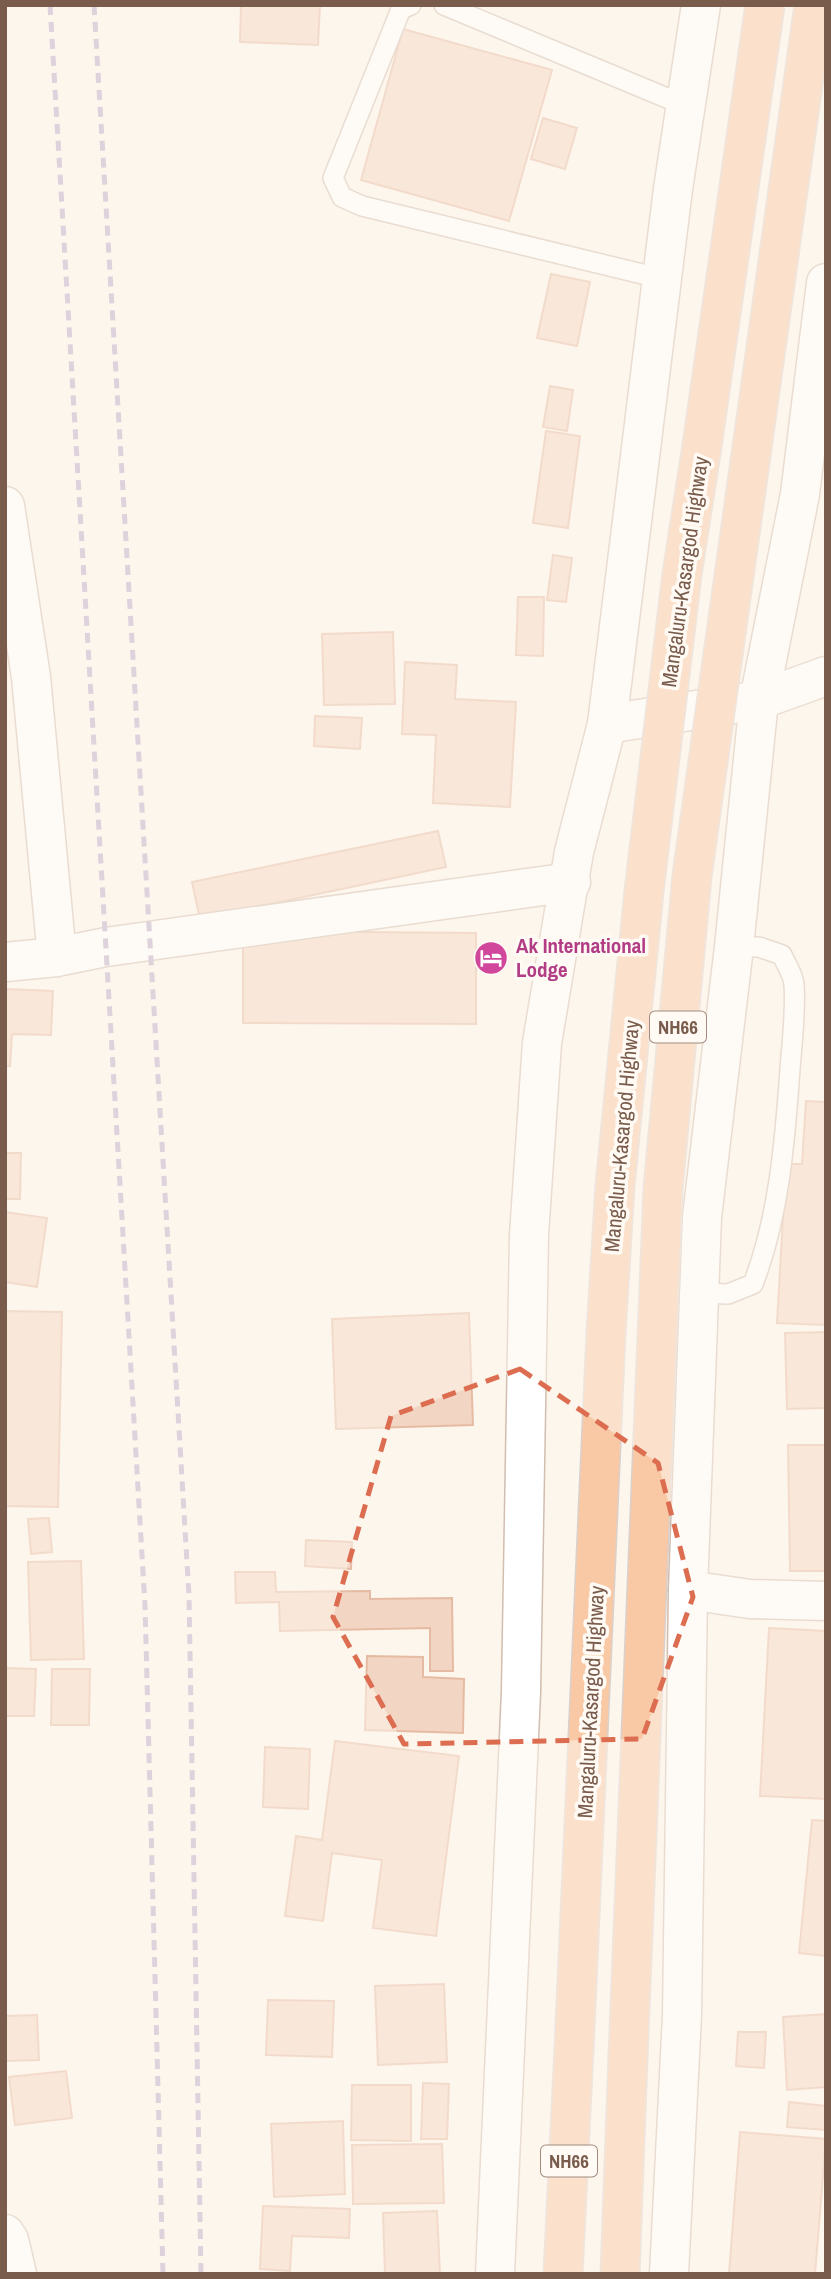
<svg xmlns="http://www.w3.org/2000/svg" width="831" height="2279" font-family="'Archivo Narrow',sans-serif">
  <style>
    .building { fill: #f3d5c3; stroke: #e6bba3; stroke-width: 2 }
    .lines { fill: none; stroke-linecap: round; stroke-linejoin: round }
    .service-casing { stroke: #d1beb0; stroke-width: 22 }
    .minor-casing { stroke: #d1beb0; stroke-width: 41 }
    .tertiary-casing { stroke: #d1beb0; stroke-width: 41 }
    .secondary-casing { stroke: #d6c0b0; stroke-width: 41 }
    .trunk-casing { stroke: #dad1cd; stroke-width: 41 }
    .service { stroke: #fff; stroke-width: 19 }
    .minor { stroke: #fff; stroke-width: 38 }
    .tertiary { stroke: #fff; stroke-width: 38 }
    .secondary { stroke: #fff; stroke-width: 38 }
    .trunk { stroke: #f9c8a4; stroke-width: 38 }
    .rail { stroke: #b9a8c9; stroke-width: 5; stroke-dasharray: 10 7; stroke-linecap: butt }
    .trunk-bridge-casing { stroke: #dad1cd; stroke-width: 41; stroke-linecap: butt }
    .trunk-bridge { stroke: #f9c8a4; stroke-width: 38 }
    .marked { fill: none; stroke: #dc6d51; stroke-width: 5; stroke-dasharray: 14 9; stroke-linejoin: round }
    .labels { text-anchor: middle; stroke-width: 7; stroke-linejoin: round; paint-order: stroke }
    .shield { fill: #fffaf3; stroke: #a28b7f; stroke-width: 2 }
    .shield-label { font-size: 19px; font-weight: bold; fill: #7a5c4d }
    .street-label { font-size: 21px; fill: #7a5c4d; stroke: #fffaf3 }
    .hotel-label { font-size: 21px; font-weight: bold; fill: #b23c85; stroke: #fffaf3; text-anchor: start }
  </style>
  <rect width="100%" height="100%" fill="#fdf6ec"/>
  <path class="building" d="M 241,5 L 320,5 L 318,45 L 240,42 Z
    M 403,29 L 552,70 L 509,221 L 361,180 Z
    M 543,118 L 577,128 L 565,169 L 531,159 Z
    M 551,274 L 590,282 L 577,346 L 537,338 Z
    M 550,386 L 573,390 L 567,431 L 543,427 Z
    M 546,431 L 580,436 L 568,528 L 533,523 Z
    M 553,555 L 572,558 L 566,602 L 547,600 Z
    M 518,597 L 544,597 L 543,656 L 516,655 Z
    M 393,632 L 395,704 L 324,705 L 322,634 Z
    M 405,662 L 457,665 L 455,699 L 516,702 L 510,807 L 433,803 L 436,735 L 402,734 Z
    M 315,716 L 362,718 L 360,749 L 314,746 Z
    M 438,831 L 446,867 L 200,919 L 192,882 Z
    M 243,931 L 476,933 L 476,1024 L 243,1023 Z
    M 5,989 L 53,991 L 51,1035 L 12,1034 L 10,1066 L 5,1066 Z
    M 806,1101 L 826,1102 L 826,1325 L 777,1323 L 786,1164 L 802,1164 Z
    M 5,1153 L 21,1153 L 20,1199 L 5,1199 Z
    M 5,1212 L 47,1218 L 37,1287 L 5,1282 Z
    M 5,1311 L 62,1312 L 58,1507 L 5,1506 Z
    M 469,1313 L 473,1425 L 336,1429 L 332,1319 Z
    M 826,1332 L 826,1408 L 787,1409 L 785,1333 Z
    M 788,1445 L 826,1445 L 826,1571 L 790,1571 Z
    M 49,1518 L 52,1552 L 31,1554 L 28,1519 Z
    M 306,1540 L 352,1542 L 351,1569 L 305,1566 Z
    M 81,1561 L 84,1659 L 31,1660 L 28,1562 Z
    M 235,1572 L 275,1572 L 276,1592 L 370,1591 L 370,1599 L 452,1598 L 453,1671 L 430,1671 L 430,1628 L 280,1631 L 279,1602 L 236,1603 Z
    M 769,1628 L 826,1631 L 826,1799 L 760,1796 Z
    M 367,1656 L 423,1657 L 423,1677 L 464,1679 L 463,1733 L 365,1730 Z
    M 5,1668 L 36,1669 L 34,1716 L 5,1716 Z
    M 52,1669 L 90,1669 L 89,1725 L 51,1725 Z
    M 335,1741 L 459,1756 L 436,1936 L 373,1928 L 382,1860 L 332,1853 L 323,1921 L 285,1916 L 296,1836 L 322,1840 Z
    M 265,1747 L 310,1749 L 308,1809 L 263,1807 Z
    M 812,1820 L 826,1821 L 826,1956 L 799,1953 Z
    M 444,1984 L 447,2062 L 378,2065 L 375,1986 Z
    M 268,2000 L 334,2001 L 332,2057 L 266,2055 Z
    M 826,2014 L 826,2087 L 787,2090 L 783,2017 Z
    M 37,2015 L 39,2060 L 5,2061 L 5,2016 Z
    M 738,2032 L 766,2032 L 764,2068 L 736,2066 Z
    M 66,2071 L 72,2118 L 15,2125 L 9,2077 Z
    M 423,2083 L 449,2084 L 447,2139 L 421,2139 Z
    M 352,2085 L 411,2085 L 411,2141 L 351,2140 Z
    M 789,2102 L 826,2106 L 826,2130 L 787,2127 Z
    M 343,2121 L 345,2194 L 274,2197 L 271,2124 Z
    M 740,2132 L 826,2139 L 815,2274 L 729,2274 Z
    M 442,2144 L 444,2203 L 353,2204 L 352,2145 Z
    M 263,2206 L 350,2209 L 349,2238 L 292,2236 L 290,2271 L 260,2269 Z
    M 437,2211 L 440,2274 L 385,2274 L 383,2213 Z"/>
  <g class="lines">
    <g class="service-casing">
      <path id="service" d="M 411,5 L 401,9 L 333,178 L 342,197 L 362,206 L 663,279
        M 444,5 L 686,106
        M 699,1293 L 728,1294 L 753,1284 C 779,1217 785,1141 790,1069 C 792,1042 796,1012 794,984 C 793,974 786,964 782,955 L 759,947 L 734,947"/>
    </g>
    <g class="minor-casing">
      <path id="minor" d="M 5,506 L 31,677 L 57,957
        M 5,962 L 57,957 L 106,947 L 571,882
        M 688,1590 L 750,1599 L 826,1601"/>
    </g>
    <g class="tertiary-casing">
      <path id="tertiary" d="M 5,2234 L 9,2240 L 17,2274
        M 495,2274 L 521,1692 L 529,1235 L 542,1043 L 574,852 L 607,724 L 673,189 L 701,5
        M 669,2274 L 682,2015 L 688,1590 L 702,1217 L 734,947 L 759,700 L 800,494 L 826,283"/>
    </g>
    <g class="secondary-casing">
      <path id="secondary" d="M 607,724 L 759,700 L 826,676"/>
    </g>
    <g class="trunk-casing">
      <path id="trunk" d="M 563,2274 L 574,2049
        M 620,2274 L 628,2057"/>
    </g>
    <use href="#service" class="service"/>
    <use href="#minor" class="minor"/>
    <use href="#tertiary" class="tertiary"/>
    <use href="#secondary" class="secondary"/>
    <use href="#trunk" class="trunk"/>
    <path class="rail" d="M 50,5 L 145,1606 L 163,2274
      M 94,5 L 189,1596 L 201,2274"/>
    <g class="trunk-bridge-casing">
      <path id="trunk-bridge" d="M 574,2049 L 606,1333 L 615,1186 L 644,891 L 682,574 L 702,446 L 765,5
        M 628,2057 L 663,1189 L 692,876 L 814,5"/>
    </g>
    <use href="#trunk-bridge" class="trunk-bridge"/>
  </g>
  <path d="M0 0H831V2279H0ZM 520,1369 L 658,1463 L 693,1597 L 642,1739 L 404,1744 L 333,1617 L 391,1416 Z" fill="#fdf6ec" fill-opacity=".55" fill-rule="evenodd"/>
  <path class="marked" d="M 520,1369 L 658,1463 L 693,1597 L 642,1739 L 404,1744 L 333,1617 L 391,1416 Z"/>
  <defs>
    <g id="hotel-disc" transform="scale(1.75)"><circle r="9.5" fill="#d1479c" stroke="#fffaf3"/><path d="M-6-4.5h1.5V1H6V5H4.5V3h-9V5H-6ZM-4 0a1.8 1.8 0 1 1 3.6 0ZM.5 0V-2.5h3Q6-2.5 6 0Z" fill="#fff"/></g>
  </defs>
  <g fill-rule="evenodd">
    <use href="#hotel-disc" x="491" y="958"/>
  </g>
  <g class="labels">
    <g class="shield">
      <rect x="650" y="1011.5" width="56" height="31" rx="5"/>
      <rect x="541" y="2145.5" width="56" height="31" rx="5"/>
    </g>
    <g class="shield-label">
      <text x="678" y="1034">NH66</text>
      <text x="569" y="2168">NH66</text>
    </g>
    <g class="street-label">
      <text transform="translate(685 572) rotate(-82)" y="7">Mangaluru-Kasargod Highway</text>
      <text transform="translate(622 1136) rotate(-85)" y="7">Mangaluru-Kasargod Highway</text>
      <text transform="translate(591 1702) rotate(-87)" y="7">Mangaluru-Kasargod Highway</text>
    </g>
    <g class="hotel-label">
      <text x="516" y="953">Ak International<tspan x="516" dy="24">Lodge</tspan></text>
    </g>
  </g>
  <rect width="831" height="2279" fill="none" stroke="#7a5c4d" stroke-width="14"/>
</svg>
